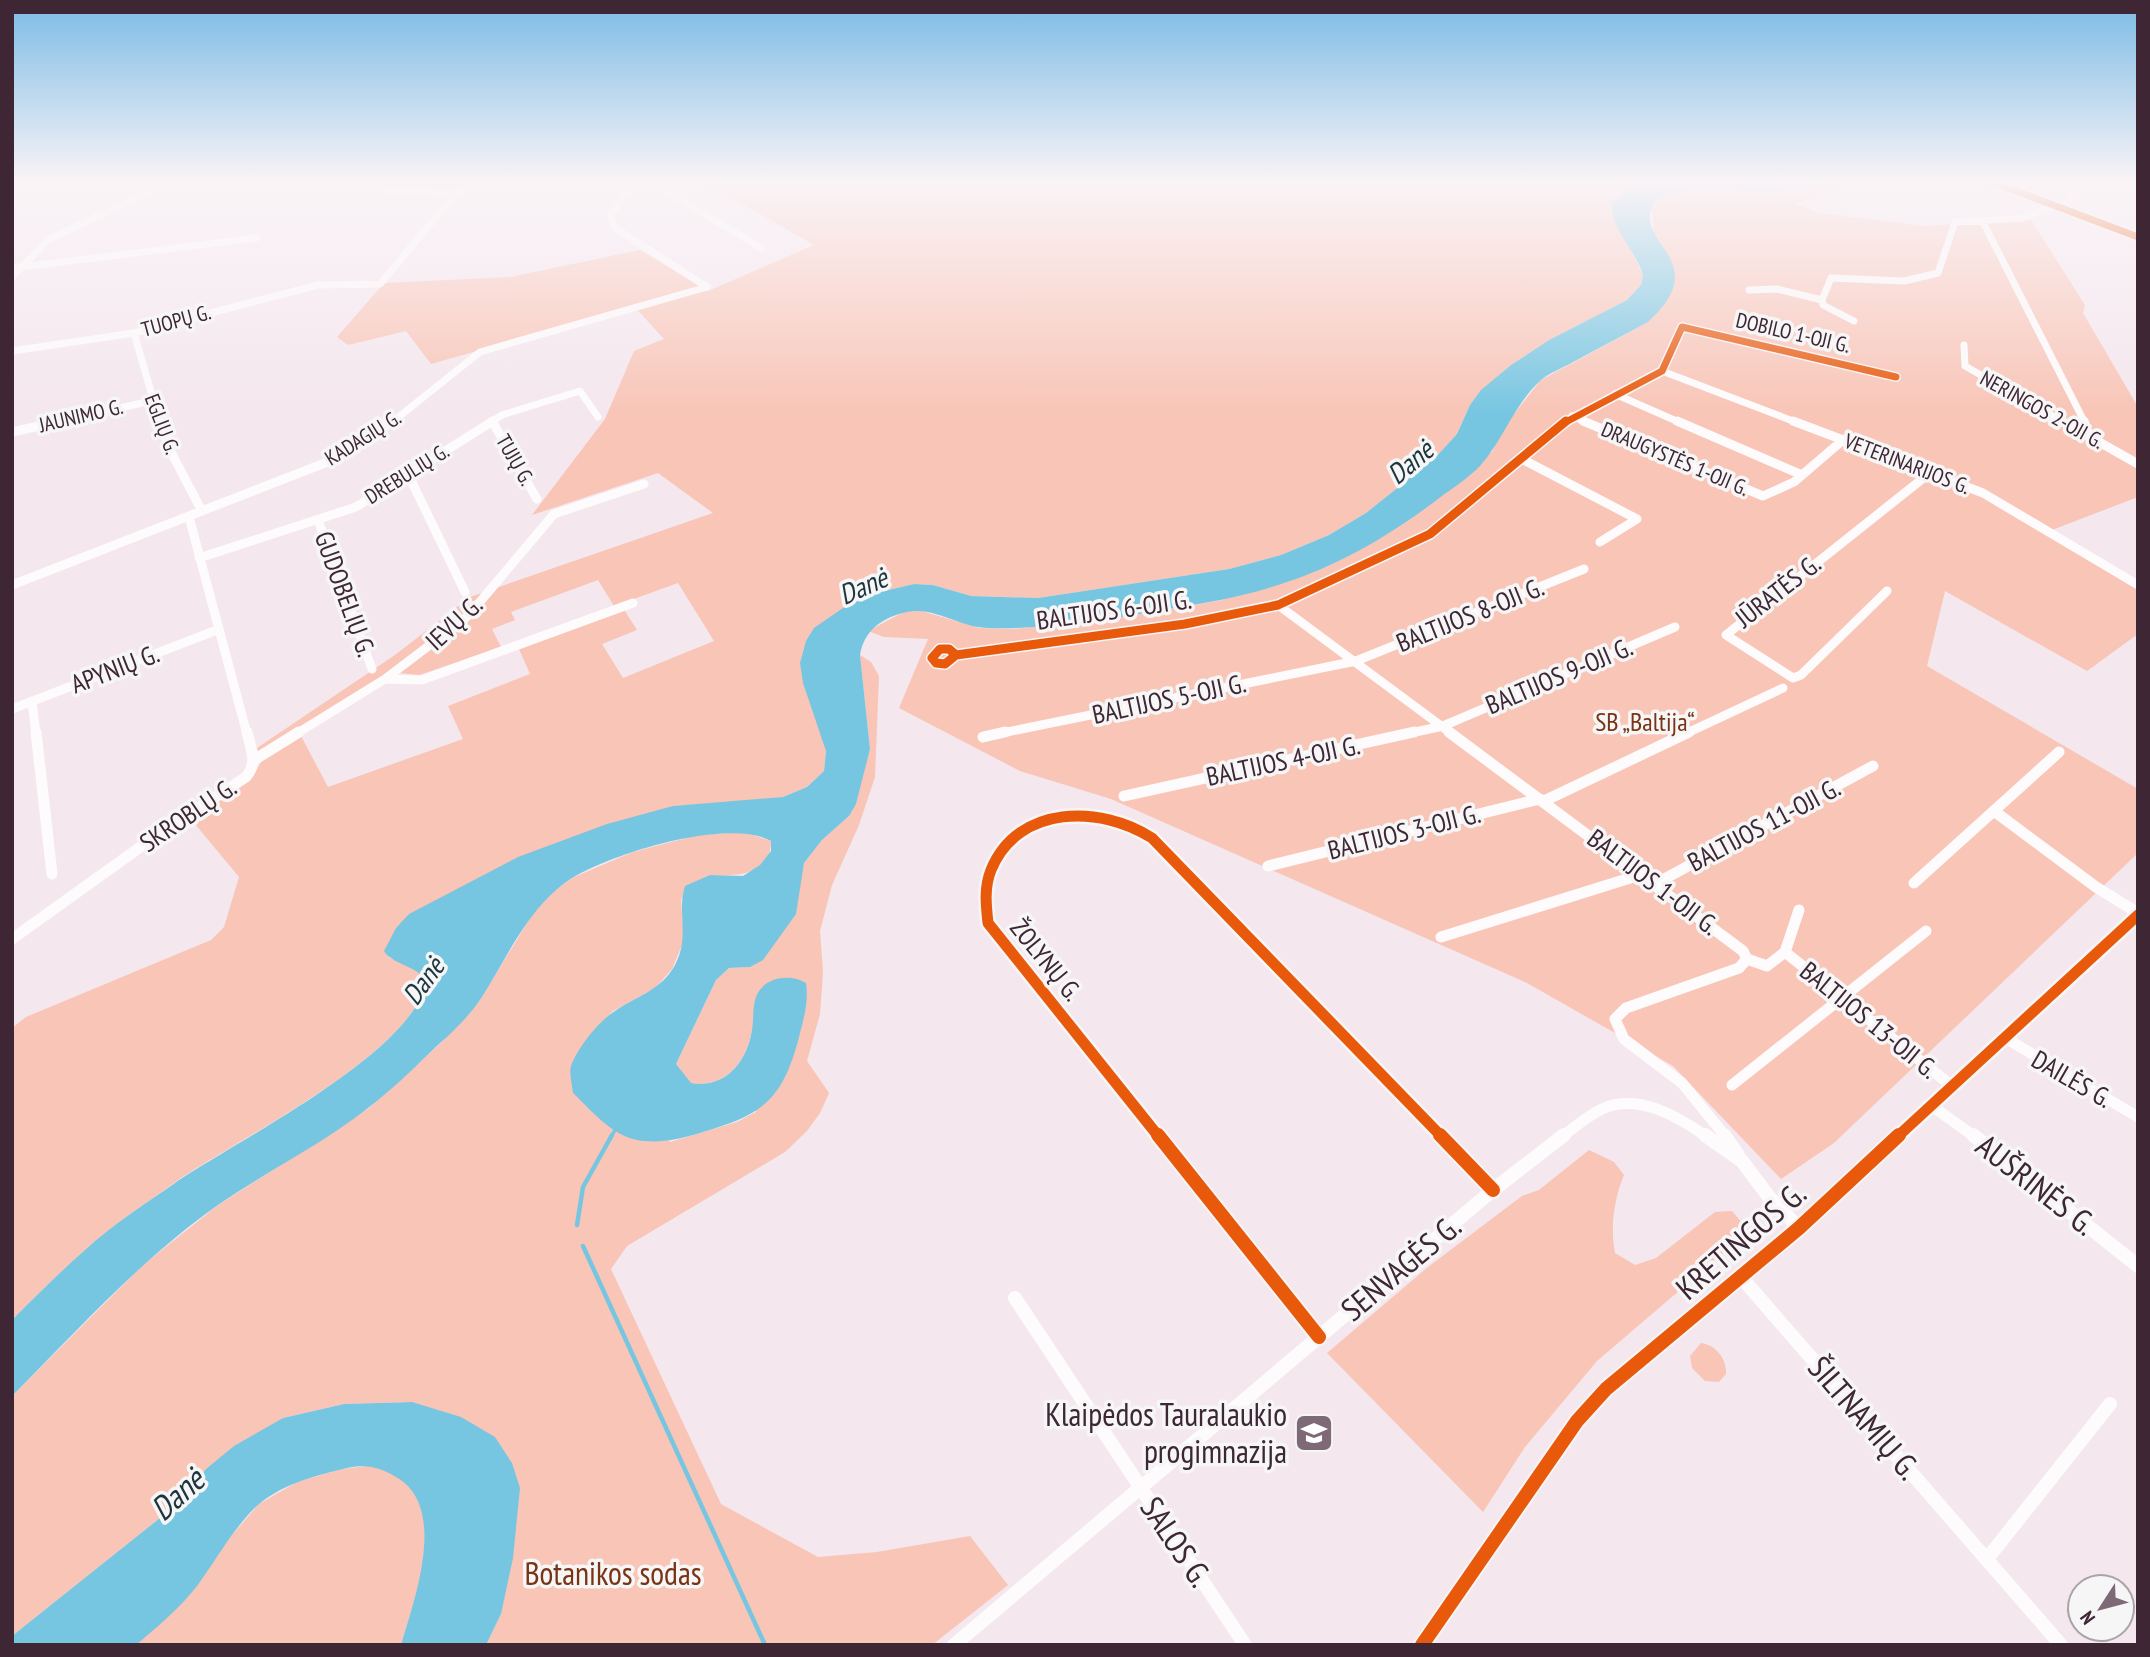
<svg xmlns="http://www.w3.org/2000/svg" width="2150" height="1657" font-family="'PT Sans Narrow',sans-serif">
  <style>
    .green { fill: #f8c5b7; fill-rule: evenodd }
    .water { fill: #77c6e1 }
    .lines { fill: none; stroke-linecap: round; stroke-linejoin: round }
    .stream-far1 { stroke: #77c6e1; stroke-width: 3.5 }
    .stream { stroke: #77c6e1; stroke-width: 4.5 }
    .street-far3 { stroke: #fdfbfc; stroke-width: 7 }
    .street-far2 { stroke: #fdfbfc; stroke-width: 9 }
    .street-far1 { stroke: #fdfbfc; stroke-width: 11 }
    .street { stroke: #fdfbfc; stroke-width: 14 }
    .cycleway-far3-casing { stroke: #f6f6f6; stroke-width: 10 }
    .cycleway-far2-casing { stroke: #f6f6f6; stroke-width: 12 }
    .cycleway-far1-casing { stroke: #f6f6f6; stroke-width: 16 }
    .cycleway-casing { stroke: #f6f6f6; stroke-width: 18 }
    .cycleway-far3 { stroke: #e8590c; stroke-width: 7 }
    .cycleway-far2 { stroke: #e8590c; stroke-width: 9 }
    .cycleway-far1 { stroke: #e8590c; stroke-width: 11 }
    .cycleway { stroke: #e8590c; stroke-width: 14 }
    .labels { text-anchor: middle; stroke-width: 7; stroke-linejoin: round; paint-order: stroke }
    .far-street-label { font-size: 21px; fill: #3e2635; stroke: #f6f6f6 }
    .street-label { font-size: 26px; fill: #3e2635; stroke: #f6f6f6 }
    .park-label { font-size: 26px; fill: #793416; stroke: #f6f6f6 }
    .water-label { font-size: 28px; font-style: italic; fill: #1c353e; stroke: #f6f6f6 }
    .near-street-label { font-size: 32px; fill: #3e2635; stroke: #f6f6f6 }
    .near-poi-label { font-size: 32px; fill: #3e2635; stroke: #f6f6f6; text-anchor: end }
    .near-park-label { font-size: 32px; fill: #793416; stroke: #f6f6f6 }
    .near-water-label { font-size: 33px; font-style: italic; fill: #1c353e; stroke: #f6f6f6 }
  </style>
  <rect width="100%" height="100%" fill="#f4e7ee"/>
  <path class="green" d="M 356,181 L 473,181 L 458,189 L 352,186 Z
    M 703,181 L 1654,181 L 1629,189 L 1612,210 L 1643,275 L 1641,285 L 1627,300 L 1549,340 L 1511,365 L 1481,391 L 1470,405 L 1457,434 L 1435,458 L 1366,513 L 1329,535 L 1281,555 L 1229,569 L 1038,598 L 971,596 L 933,585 L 914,584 L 859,597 L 822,730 L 826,751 L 824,771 L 807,787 L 783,797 L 753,802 L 673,806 L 388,957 L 420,972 L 426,981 C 416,1052 232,1142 174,1183 C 145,1204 112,1225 85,1250 C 60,1272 36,1296 12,1320 L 12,1028 L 26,1017 L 211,940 L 224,927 L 239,877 L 190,818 L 254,775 L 261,762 L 257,748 L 395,655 L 470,597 L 713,513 L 658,473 L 532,515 L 605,419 L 634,351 L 664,339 L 634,306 L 431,364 L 406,331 L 348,345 L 337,337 L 384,283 L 510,277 L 640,250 L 708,291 L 814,245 ZM 598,580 L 614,606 L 678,583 L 714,641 L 623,678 L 602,644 L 637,630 L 623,608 L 519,649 L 530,674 L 448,706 L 463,739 L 328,787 L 301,736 L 400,673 L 419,675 L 501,647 L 492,629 L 515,620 L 511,612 Z
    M 1822,181 L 1844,181 C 1834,195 1810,195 1795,204 L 1820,213 L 1925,226 L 2031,220 L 2085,305 L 2083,313 L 2138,407 L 2138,497 L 2044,533 L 2138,589 L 2138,634 L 2087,671 L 1945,591 L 1927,666 L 2138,789 L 2138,853 L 1834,1143 L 1781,1179 L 1673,1066 L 1527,983 L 1111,799 L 1020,771 L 899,708 L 928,639 L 884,637 L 868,631 L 904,612 L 918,610 L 980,628 L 1014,629 L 1111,619 L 1223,600 L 1492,452 L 1502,429 L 1541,380 L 1648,322 L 1662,245 L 1654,232 L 1652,208 C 1674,174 1745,196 1779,192 C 1794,191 1809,187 1822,181 Z
    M 860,655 L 871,662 L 879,676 L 875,777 L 859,825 L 832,885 L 820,931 L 823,972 L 820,1014 L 807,1061 L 829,1093 L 820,1113 L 807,1131 L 785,1152 L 627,1246 L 611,1269 L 721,1504 L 818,1557 L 877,1552 L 970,1536 L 1008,1585 L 932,1645 L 486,1645 L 501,1614 L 412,1402 L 344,1404 L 283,1418 L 206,1469 L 180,1502 L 12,1636 L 12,1396 L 143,1265 L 217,1206 L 369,1108 L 442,1042 L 480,1000 L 538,905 L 553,892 L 572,878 L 633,852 L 698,835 L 744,832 L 771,841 C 771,876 735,876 710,875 L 681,899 L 684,940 L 672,969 L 655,988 L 613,1011 L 589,1037 L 670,1142 L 737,1122 L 756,1112 L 752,1031 C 746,1062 725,1089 690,1083 L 676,1064 L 716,980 L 729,968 L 750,967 L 800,881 L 804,863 L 822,840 L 849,816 L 870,749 Z
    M 1589,1150 L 1614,1162 L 1624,1175 C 1614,1199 1610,1227 1615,1253 L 1635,1265 L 1656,1258 L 1715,1212 L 1732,1211 L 1749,1231 L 1597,1361 L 1525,1447 L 1483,1512 L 1327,1353 L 1428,1267 L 1522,1196 L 1539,1190 Z
    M 1701,1343 C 1716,1345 1727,1359 1726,1374 L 1719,1382 L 1705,1381 L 1692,1368 L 1690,1356 Z
    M 376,1465 C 385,1470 398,1475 405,1482 C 445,1520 414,1601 401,1645 L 136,1645 L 259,1504 L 297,1482 L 342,1469 Z"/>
  <path class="water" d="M 1654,181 L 1822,181 C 1767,207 1697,172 1655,202 C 1628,242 1717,259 1648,322 C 1623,335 1598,349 1573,362 C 1563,368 1549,373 1541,380 C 1513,405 1501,446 1476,470 C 1463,482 1448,491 1434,502 C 1360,557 1295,587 1204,603 C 1133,615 1061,630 989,628 C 960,628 935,606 907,612 C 883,617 864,630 860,655 L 870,749 L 856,804 L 849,816 L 822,840 L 804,863 L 796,914 L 763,960 L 750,967 L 729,968 L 716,980 L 676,1064 L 691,1083 C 725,1089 747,1062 752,1030 C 754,1020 752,1007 756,997 C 763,977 790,973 806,983 C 809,1004 803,1020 798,1041 C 781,1103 760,1115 700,1133 C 679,1139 659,1144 637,1140 C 611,1135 591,1110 573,1093 C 572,1085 569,1073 571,1066 C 578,1047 599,1021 615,1011 C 635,997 658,991 672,970 C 692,939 676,914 685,886 L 710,875 L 743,876 L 760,865 L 771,851 L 771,841 C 728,817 609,854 569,880 C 528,908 508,956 482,997 C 471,1014 454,1031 439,1044 C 416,1066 393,1089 368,1108 C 321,1145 267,1171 218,1205 C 141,1259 78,1330 12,1396 L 12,1320 C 36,1296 60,1272 85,1250 C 112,1225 145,1204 175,1183 C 232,1143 418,1051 426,980 C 415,965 393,965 384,951 L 396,928 L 409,914 L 518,857 L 607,824 L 673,806 L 783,797 L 807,787 L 824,771 L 826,751 L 803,683 L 800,663 L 806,641 L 814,628 L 859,597 L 914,584 L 933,585 L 971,596 L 1038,598 L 1229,569 L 1281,555 L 1329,535 L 1366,513 L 1435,458 L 1457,434 L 1470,405 L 1481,390 L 1511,365 L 1549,340 L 1627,300 L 1641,285 L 1643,275 C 1636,251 1610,228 1612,203 L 1629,189 Z
    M 412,1402 L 461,1417 L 495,1437 L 512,1463 L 520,1488 L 513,1558 L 501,1614 L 486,1645 L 401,1645 C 414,1600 449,1507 396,1477 C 374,1464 360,1464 335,1471 C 308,1478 280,1486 258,1505 C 233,1528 217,1559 197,1586 C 181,1607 156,1628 136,1645 L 12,1645 L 12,1636 L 180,1502 L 206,1469 L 234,1446 L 283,1418 L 344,1404 Z"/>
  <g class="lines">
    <path class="stream-far1" d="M 611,1137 L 615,1130"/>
    <path class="stream" d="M 577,1225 L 583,1187 L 612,1135
      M 583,1246 L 765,1645"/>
    <path class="street-far3" d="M 131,181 L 457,192
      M 1990,181 L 2138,237
      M 2062,207 L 2090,181
      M 1982,220 L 2085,423
      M 12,268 L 257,238
      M 12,277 L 48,240 L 166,183
      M 707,287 L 615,228 L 610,216 L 626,193 L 651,182 L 761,248
      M 1749,290 L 1777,289 L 1822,300 L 1823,305 L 1854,321
      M 1822,300 L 1831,278 L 1904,281 L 1938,273 L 1955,222 L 2022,218 L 2058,205
      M 134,333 L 160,423
      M 1964,345 L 1965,366 L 2065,423
      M 12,351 L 134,333 L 318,285 L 380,284 L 457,192 L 478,181
      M 1662,371 L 1798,423
      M 1615,394 L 1681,423
      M 1572,416 L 1588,423
      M 54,423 L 151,401
      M 391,423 L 480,352 L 707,287
      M 490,423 L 502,415 L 580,391 L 598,417
      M 1564,423 L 1662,371 L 1682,327 L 1896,377"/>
    <path class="street-far2" d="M 159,421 L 173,456 L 202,511
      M 492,421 L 537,499
      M 1583,421 L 1763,496 L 1794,482 L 1844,439
      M 1677,421 L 1802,475
      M 1793,421 L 1983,493 L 2138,585
      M 2062,421 L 2138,464
      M 2084,421 L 2089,435
      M 12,432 L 62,421
      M 1520,458 L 1637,519 L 1600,542
      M 408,474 L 465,592
      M 189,517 L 247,734
      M 318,520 L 372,669
      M 199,558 L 356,507 L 493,421
      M 12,585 L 330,461 L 393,421
      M 1887,591 L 1801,675 L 1793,678 L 1726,635 L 1931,472
      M 1278,605 L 1452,734
      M 940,649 L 949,649 L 956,655 L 945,664 L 936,663 L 932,658 Z
      M 956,655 L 1185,624 L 1278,605 L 1430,534 L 1566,421
      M 385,679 L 422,680 L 633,603
      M 32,701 L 36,734
      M 12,709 L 217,630
      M 296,734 L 385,679 L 468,616 L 554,514 L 644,484
      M 997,734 L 1356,661 L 1584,569
      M 1406,734 L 1443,726 L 1675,627
      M 1685,734 L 1783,688"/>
    <path class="street-far1" d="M 36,732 L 52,874
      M 1449,732 L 1743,951 L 1747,959 L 1739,968 L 1626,1008 L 1615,1019 L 1624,1039 L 1682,1083 L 1726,1137
      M 983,737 L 1005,732
      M 254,760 L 299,732
      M 1124,796 L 1414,732
      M 1544,801 L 1689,732
      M 1994,811 L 2096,887 L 2138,913
      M 1268,866 L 1540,799
      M 1914,883 L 2059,752
      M 1655,884 L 1873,766
      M 1441,937 L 1643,874
      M 12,939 L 153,838 L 246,777 C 258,763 251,749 247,732
      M 1785,952 L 1799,910
      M 1747,959 L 1767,966 L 1785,952 L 1953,1087
      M 2007,1039 L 2138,1117
      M 1732,1085 L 1926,931
      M 1932,1106 L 1975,1137
      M 1159,1137 L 988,923 C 986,905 984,887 991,870 C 1018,804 1101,805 1152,838 L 1442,1137
      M 1562,1137 C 1575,1127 1587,1116 1602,1109 C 1637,1092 1679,1117 1707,1137
      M 1897,1137 L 2138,915"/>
    <path class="street" d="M 1158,1135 L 1319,1337
      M 1440,1135 L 1493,1190
      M 1705,1135 L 1742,1161 L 1769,1197 L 1799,1228
      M 1724,1135 L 1738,1155
      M 1973,1135 L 2138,1266
      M 1741,1277 L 2061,1645
      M 1015,1298 L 1245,1645
      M 1987,1559 L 2110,1404
      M 954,1645 L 1493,1190 L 1564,1135
      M 1422,1645 L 1577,1421 L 1606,1389 L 1799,1228 L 1899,1135"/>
    <g class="cycleway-far3-casing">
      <path id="cycleway-far3" d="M 1990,181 L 2138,237
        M 1564,423 L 1662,371 L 1682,327 L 1896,377"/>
    </g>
    <g class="cycleway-far2-casing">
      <path id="cycleway-far2" d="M 940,649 L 949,649 L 956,655 L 945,664 L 936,663 L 932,658 Z
        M 956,655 L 1185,624 L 1278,605 L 1430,534 L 1566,421"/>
    </g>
    <g class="cycleway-far1-casing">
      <path id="cycleway-far1" d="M 1159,1137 L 988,923 C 986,905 984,887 991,870 C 1018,804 1101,805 1152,838 L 1442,1137
        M 1897,1137 L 2138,915"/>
    </g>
    <g class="cycleway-casing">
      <path id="cycleway" d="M 1158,1135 L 1319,1337
        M 1440,1135 L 1493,1190
        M 1422,1645 L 1577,1421 L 1606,1389 L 1799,1228 L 1899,1135"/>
    </g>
    <use href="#cycleway-far3" class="cycleway-far3"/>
    <use href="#cycleway-far2" class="cycleway-far2"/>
    <use href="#cycleway-far1" class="cycleway-far1"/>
    <use href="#cycleway" class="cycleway"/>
  </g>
  <linearGradient id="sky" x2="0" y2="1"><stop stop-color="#7bbbe5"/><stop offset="0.44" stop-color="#faf4f7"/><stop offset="1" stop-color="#faf4f7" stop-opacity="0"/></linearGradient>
  <rect width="2150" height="413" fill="url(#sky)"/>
  <defs>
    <g id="school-square" transform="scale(2.0125)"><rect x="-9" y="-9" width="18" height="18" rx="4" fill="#7e6a76" stroke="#f6f6f6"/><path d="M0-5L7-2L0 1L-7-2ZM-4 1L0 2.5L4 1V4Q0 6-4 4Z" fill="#fff"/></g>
  </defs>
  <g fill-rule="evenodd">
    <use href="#school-square" x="1314" y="1433"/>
  </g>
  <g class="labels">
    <g class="far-street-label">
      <text transform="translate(176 321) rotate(-15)" y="7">TUOPŲ G.</text>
      <text transform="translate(1793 333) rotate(13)" y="7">DOBILO 1-OJI G.</text>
      <text transform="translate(2042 410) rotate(29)" y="7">NERINGOS 2-OJI G.</text>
      <text transform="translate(81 416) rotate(-13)" y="7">JAUNIMO G.</text>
      <text transform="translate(162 424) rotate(69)" y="7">EGLIŲ G.</text>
      <text transform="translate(363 438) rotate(-32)" y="7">KADAGIŲ G.</text>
      <text transform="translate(1675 459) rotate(23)" y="7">DRAUGYSTĖS 1-OJI G.</text>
      <text transform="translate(515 460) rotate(60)" y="7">TUJŲ G.</text>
      <text transform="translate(1907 464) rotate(21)" y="7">VETERINARIJOS G.</text>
      <text transform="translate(407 474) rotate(-32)" y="7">DREBULIŲ G.</text>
    </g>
    <g class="street-label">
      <text transform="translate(1778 591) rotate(-38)" y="9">JŪRATĖS G.</text>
      <text transform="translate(345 594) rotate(70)" y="9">GUDOBELIŲ G.</text>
      <text transform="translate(1114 610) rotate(-8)" y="9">BALTIJOS 6-OJI G.</text>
      <text transform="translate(1470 615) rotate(-22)" y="9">BALTIJOS 8-OJI G.</text>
      <text transform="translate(454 623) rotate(-43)" y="9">IEVŲ G.</text>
      <text transform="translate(115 669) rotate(-21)" y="9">APYNIŲ G.</text>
      <text transform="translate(1559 676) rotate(-23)" y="9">BALTIJOS 9-OJI G.</text>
      <text transform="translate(1169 699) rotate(-12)" y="9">BALTIJOS 5-OJI G.</text>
      <text transform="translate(1283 761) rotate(-12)" y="9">BALTIJOS 4-OJI G.</text>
      <text transform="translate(188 815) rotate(-34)" y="9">SKROBLŲ G.</text>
      <text transform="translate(1764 825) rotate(-28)" y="9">BALTIJOS 11-OJI G.</text>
      <text transform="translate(1404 832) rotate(-14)" y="9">BALTIJOS 3-OJI G.</text>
      <text transform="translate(1653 882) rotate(37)" y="9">BALTIJOS 1-OJI G.</text>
      <text transform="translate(1046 960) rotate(51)" y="9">ŽOLYNŲ G.</text>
      <text transform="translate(1869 1020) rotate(39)" y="9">BALTIJOS 13-OJI G.</text>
      <text transform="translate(2072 1079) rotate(30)" y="9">DAILĖS G.</text>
    </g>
    <g class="park-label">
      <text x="1645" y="731">SB „Baltija“</text>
    </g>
    <g class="water-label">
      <text transform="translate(1410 462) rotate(-40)" y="10">Danė</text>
      <text transform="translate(863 586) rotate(-24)" y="10">Danė</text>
      <text transform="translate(423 981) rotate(-54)" y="10">Danė</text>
    </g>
    <g class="near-street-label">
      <text transform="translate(2036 1185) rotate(38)" y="11">AUŠRINĖS G.</text>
      <text transform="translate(1741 1241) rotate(-41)" y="11">KRETINGOS G.</text>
      <text transform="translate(1401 1268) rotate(-40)" y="11">SENVAGĖS G.</text>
      <text transform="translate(1864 1418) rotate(49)" y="11">ŠILTNAMIŲ G.</text>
      <text transform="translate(1176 1542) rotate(56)" y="11">SALOS G.</text>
    </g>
    <g class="near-poi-label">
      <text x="1287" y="1426">Klaipėdos Tauralaukio<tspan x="1287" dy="37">progimnazija</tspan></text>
    </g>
    <g class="near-park-label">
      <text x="613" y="1585">Botanikos sodas</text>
    </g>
    <g class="near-water-label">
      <text transform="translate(177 1494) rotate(-42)" y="12">Danė</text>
    </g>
  </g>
  <rect width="2150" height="1657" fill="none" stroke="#3e2635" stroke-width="28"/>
  <g transform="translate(2101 1608) rotate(234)"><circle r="33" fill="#f6f6f6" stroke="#aca3a9" stroke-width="2"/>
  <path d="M0-5L12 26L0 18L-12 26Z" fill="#7e6a76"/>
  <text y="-10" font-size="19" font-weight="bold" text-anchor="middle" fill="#3e2635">N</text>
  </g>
</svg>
